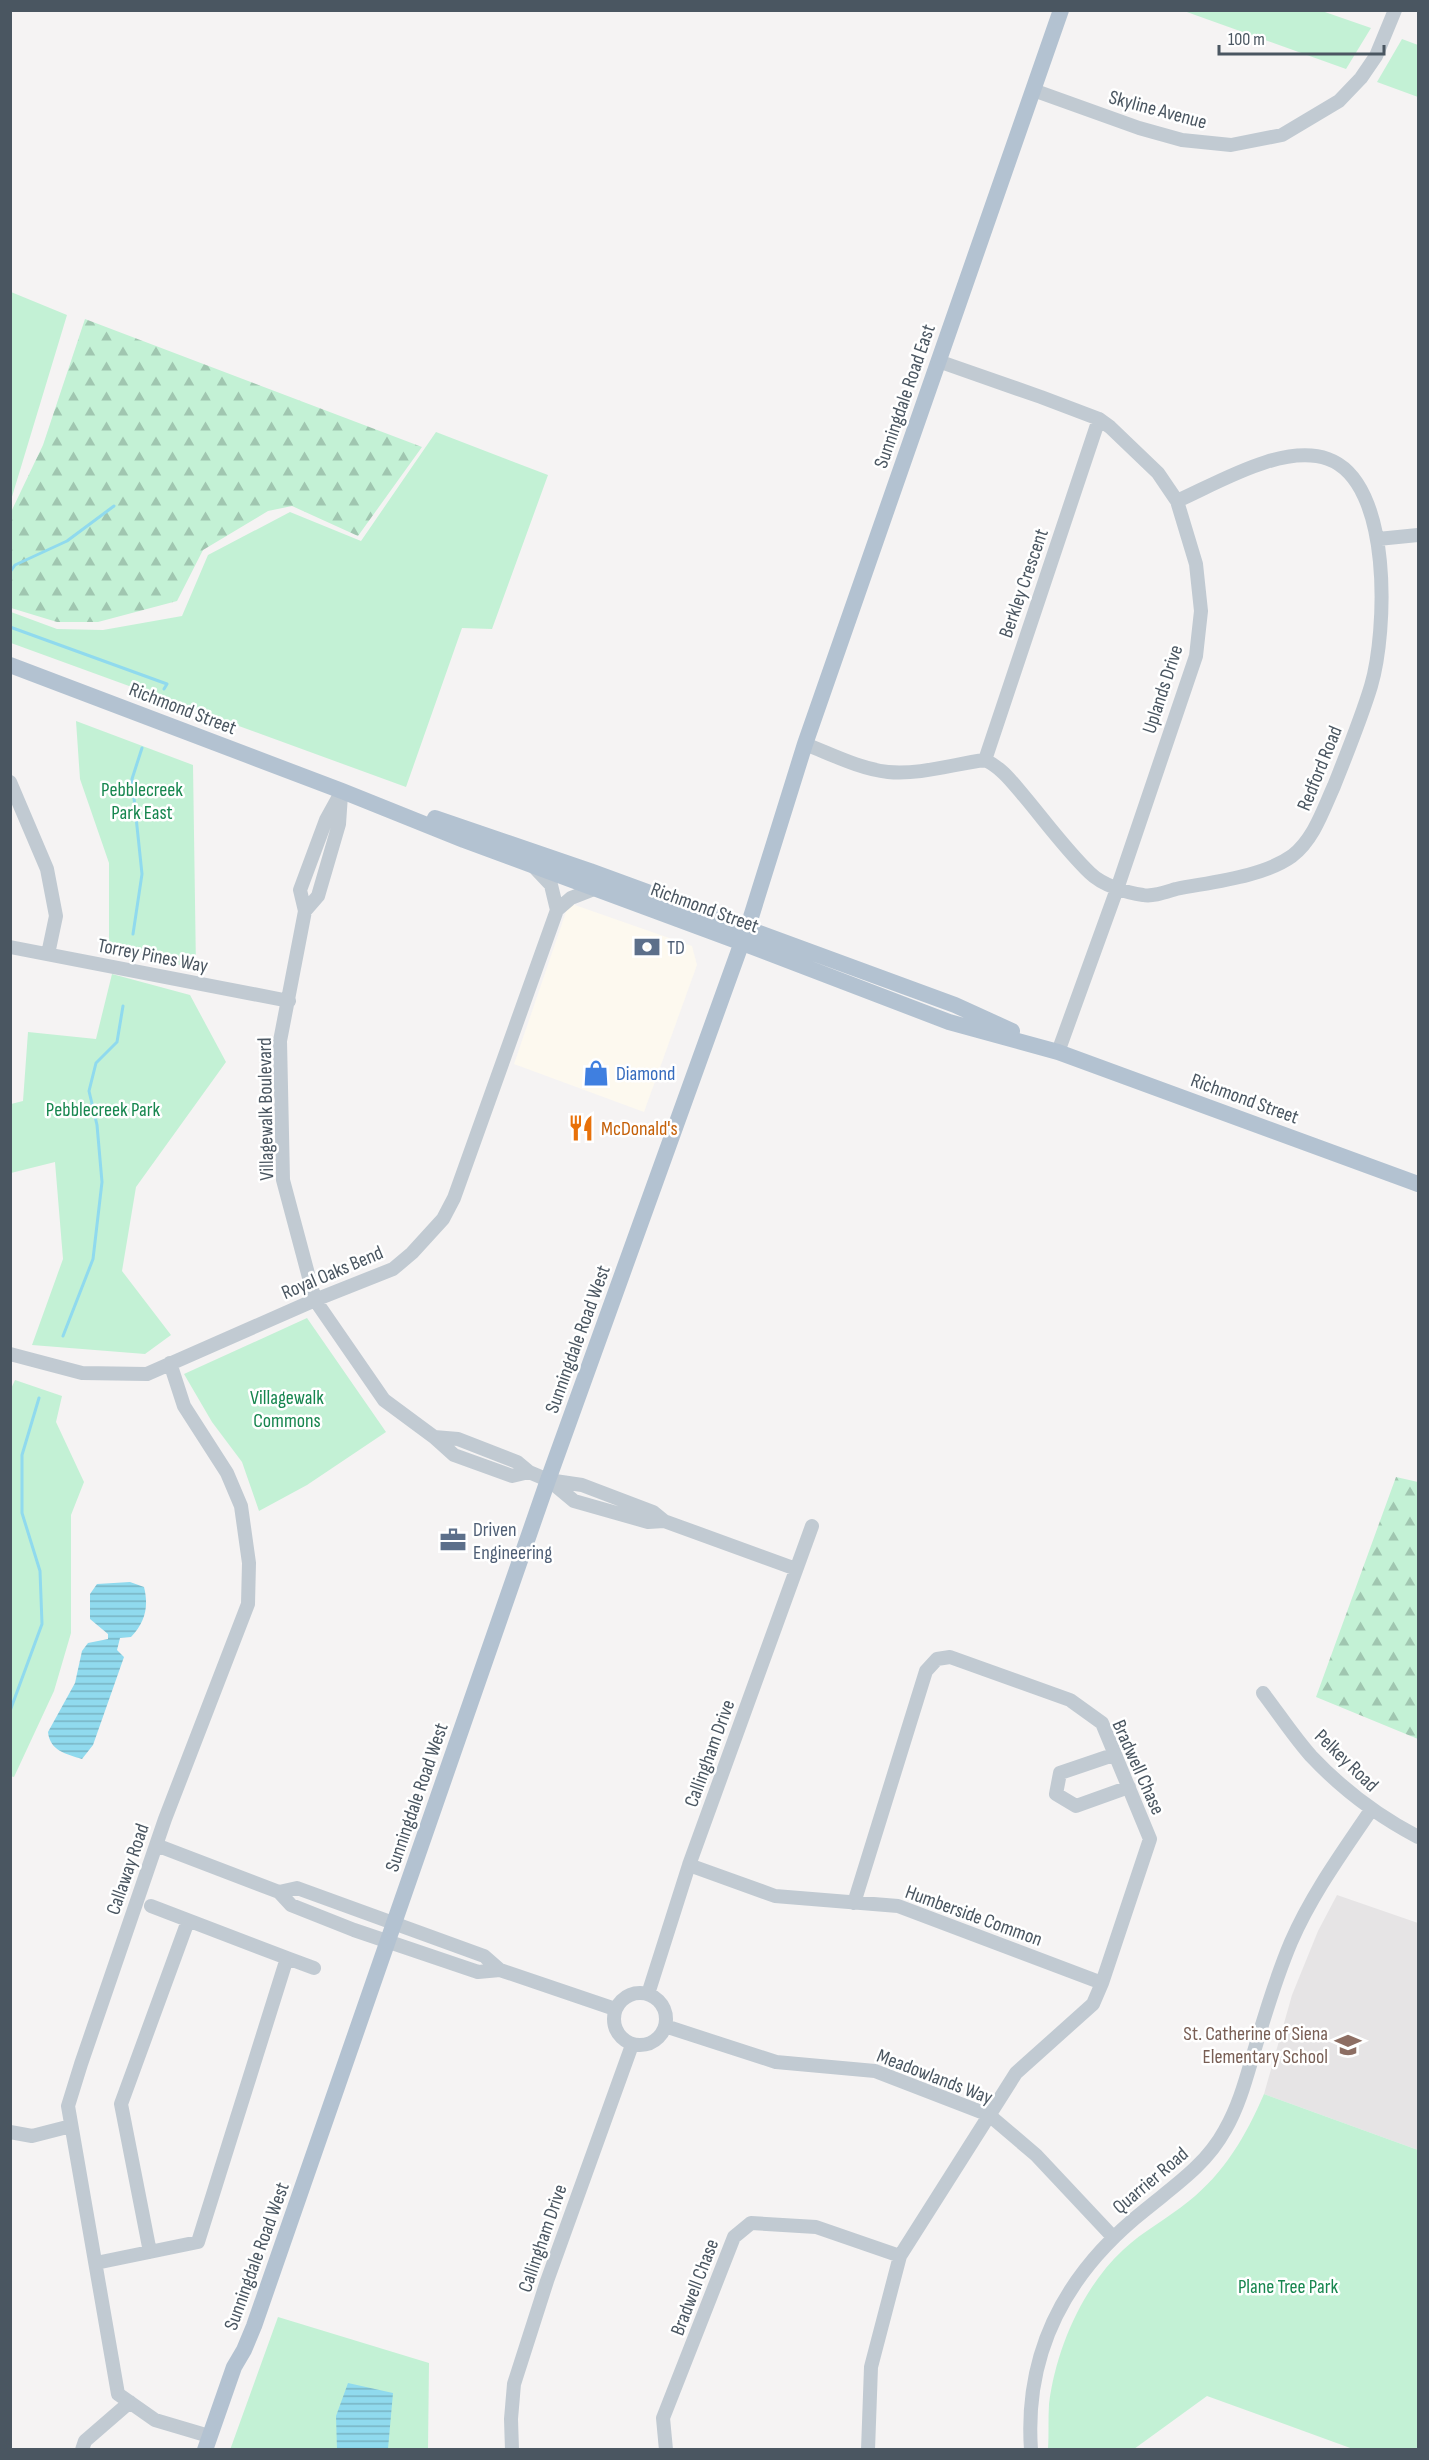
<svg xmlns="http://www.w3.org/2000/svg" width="1429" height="2460" font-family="'Sofia Sans Condensed',sans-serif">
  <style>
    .commercial { fill: #fdf9ef }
    .education { fill: #e6e4e5 }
    .green { fill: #c3f1d5 }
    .forest { fill: url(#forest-firs) }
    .water { fill: url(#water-rules) }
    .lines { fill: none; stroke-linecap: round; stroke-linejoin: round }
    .stream { stroke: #90daee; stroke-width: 3 }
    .minor { stroke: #c1cad2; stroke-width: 14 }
    .major { stroke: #b3c2d1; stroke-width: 16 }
    .labels { text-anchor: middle; stroke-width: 5; stroke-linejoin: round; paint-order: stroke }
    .street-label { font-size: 20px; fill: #4a5661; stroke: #fff }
    .park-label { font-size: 20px; fill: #17864f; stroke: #fff }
    .service-label { font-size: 20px; fill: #4e5e75; stroke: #fff; text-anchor: start }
    .shop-label { font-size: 20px; fill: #366cbe; stroke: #fff; text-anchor: start }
    .food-label { font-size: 20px; fill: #c56008; stroke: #fff; text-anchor: start }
    .education-label { font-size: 20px; fill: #785e54; stroke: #fff; text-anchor: end }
  </style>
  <defs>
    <pattern id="forest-firs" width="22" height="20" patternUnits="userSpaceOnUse" patternTransform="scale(1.5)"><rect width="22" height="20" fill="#c3f1d5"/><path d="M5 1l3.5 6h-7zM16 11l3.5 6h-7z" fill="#a0c6b0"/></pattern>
    <pattern id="water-rules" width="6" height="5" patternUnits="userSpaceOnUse" patternTransform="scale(1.5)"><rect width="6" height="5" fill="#90daee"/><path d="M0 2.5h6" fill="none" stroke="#78b4c4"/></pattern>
  </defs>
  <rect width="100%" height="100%" fill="#f5f3f3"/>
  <path class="commercial" d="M 569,903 L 692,946 L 697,965 L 644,1112 L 514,1064 Z"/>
  <path class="education" d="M 1337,1895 L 1418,1923 L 1418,2150 L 1264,2094 L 1292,1995 L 1318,1931 Z"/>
  <path class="green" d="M 1184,11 L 1322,11 L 1371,28 L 1346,69 Z
    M 1402,39 L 1418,45 L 1418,97 L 1377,82 Z
    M 11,292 L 67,315 L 11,500 Z
    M 436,432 L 548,475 L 492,629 L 462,628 L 406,787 L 11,643 L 11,612 L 57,629 L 103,630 L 182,616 L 208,555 L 290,512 L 361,541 Z
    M 76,721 L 193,765 L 196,970 L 109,944 L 109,863 L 80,779 Z
    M 112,974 L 190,995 L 226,1062 L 136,1187 L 122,1271 L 171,1335 L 145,1354 L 32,1345 L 63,1259 L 55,1162 L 11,1173 L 11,1104 L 23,1101 L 28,1032 L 96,1039 Z
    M 307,1318 L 386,1432 L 307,1485 L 259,1511 L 242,1462 L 212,1422 L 184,1374 Z
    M 15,1380 L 62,1396 L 56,1422 L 84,1482 L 71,1515 L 71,1633 L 54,1691 L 14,1777 L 10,1776 L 10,1391 Z
    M 1264,2094 L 1418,2150 L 1418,2449 L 1353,2449 L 1207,2396 L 1134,2449 L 1048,2449 C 1049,2435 1048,2419 1049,2404 C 1056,2349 1082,2288 1123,2250 C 1143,2231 1167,2219 1189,2201 C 1224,2173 1246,2136 1264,2094 Z
    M 278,2317 L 429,2363 L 428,2449 L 230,2450 Z"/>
  <path class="forest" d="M 85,319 L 422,447 L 358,536 L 292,506 L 268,511 L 203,550 L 177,601 L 98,622 L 57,622 L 11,608 L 11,512 L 43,445 Z
    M 1396,1477 L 1418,1482 L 1418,1739 L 1316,1697 Z"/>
  <path class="water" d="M 130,1582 L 144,1587 C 149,1607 145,1622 131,1637 L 120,1638 L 117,1650 L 124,1657 L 93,1745 L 82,1759 C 66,1754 50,1751 48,1732 L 75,1683 L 82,1651 L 88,1643 L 108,1639 L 108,1634 L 90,1619 L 90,1594 L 97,1584 Z
    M 348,2383 L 393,2393 L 388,2449 L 337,2449 L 336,2416 Z"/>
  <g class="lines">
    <path class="stream" d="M 10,572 L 15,565 L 67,541 L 114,506
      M 10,627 L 167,684 L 164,689
      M 133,934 L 142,874 L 132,779 L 142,748
      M 63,1336 L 93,1259 L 102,1182 L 97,1125 L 89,1091 L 96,1063 L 117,1042 L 123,1006
      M 10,1711 L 42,1624 L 40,1571 L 22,1513 L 22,1455 L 39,1398"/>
    <path class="minor" d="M 1033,90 L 1139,128 L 1182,140 L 1231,145 L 1282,135 L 1339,101 L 1361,78 L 1376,56 L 1395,10
      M 938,361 L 1041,397 L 1099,419 L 1110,427 L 1158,473 L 1177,501 L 1196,564 L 1201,611 L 1196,656 L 1117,889 L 1058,1052
      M 1378,539 L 1418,535
      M 805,744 C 831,754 860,769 888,772 C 921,775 953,764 985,760 C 1002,768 1012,782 1024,796 C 1045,821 1066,850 1090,873 C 1102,885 1127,893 1143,895 C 1153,897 1166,892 1176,889 C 1211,882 1263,877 1292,856 C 1314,839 1323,810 1334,786 C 1347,753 1361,719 1371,686 C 1387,632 1393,482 1328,459 C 1283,443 1218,483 1177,501
      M 985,760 L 1099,419
      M 10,782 L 47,869 L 56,916 L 48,954
      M 342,791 L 326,820 L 300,890 L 305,911 L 280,1041 L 283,1180 L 315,1300 L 384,1400 L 434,1437 L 454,1455 L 512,1476 L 529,1472
      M 557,910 L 571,898 L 594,889
      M 305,911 L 318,896 L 339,824 L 341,795
      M 10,947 L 289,1001
      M 10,1354 L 82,1373 L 147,1374 L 315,1300 L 393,1269 L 412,1253 L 443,1219 L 454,1198 L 557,910 L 551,885 L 535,868
      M 170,1363 L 184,1406 L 227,1473 L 241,1506 L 249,1563 L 248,1604 L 165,1819 L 81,2064 L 68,2106 L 118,2394 L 155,2420 L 209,2436
      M 434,1437 L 458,1439 L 517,1462 L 529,1472 L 548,1480 L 582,1485 L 653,1512 L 664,1521 L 796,1569
      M 550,1481 L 574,1501 L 648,1522 L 664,1521
      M 1263,1693 C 1279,1714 1294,1737 1311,1756 C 1343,1790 1378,1816 1418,1837
      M 1113,1755 L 1060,1773 L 1056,1794 L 1076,1806 L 1129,1787
      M 156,1845 L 279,1892 L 291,1905 L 354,1930 L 478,1972 L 500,1970
      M 689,1865 L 775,1896 L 898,1906 L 1102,1983
      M 279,1892 L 297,1888 L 484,1956 L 500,1970 L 615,2009
      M 854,1903 L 926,1671 L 937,1659 L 950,1657 L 1070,1700 L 1102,1723 L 1150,1839 L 1102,1983 L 1093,2004 L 1016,2073 L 900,2256 L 871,2367 L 868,2450
      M 287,1958 L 314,1968
      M614 2019a26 26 0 1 1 52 0a26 26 0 1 1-52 0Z
      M 648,1994 L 689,1865 L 812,1526
      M 665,2026 L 776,2062 L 875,2071 L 989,2115 L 1036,2155 L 1113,2237
      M 10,2132 L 32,2136 L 71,2126
      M 150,2252 L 121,2104 L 188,1921
      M 96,2263 L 198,2242 L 287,1958 L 151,1906
      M 82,2450 L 85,2441 L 130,2402
      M 512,2450 L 511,2419 L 514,2384 L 547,2281 L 632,2045
      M 666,2450 L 663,2418 L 734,2237 L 751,2223 L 816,2227 L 900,2256
      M 1031,2450 C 1024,2350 1068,2271 1145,2210 C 1174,2186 1206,2165 1225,2130 C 1240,2104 1247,2075 1256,2045 C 1266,2011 1277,1975 1291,1942 C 1312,1894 1342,1853 1371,1810"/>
    <path class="major" d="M 10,665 L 342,791 L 464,840 L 753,947 L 949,1022 L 1058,1052 L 1418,1184
      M 435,818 L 590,871 L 955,1005 L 1012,1031
      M 205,2450 L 234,2367 L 244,2350 L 254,2326 L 548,1480 L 751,917 L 805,744 L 1061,10"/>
  </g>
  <defs>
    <g id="bank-bare" transform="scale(2.07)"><path d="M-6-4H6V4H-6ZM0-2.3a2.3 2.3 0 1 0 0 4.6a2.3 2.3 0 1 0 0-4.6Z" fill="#5c6f8a" stroke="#fff" stroke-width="2.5" paint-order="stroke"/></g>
    <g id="shop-bare" transform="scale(2.07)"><path d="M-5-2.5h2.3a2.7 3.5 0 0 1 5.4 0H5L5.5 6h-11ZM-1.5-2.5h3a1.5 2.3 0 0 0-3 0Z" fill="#3f7fe0" stroke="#fff" stroke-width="2.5" paint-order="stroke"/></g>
    <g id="restaurant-bare" transform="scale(2.07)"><path d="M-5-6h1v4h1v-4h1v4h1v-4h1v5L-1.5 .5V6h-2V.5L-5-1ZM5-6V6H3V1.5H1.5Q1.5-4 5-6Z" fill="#e8710a" stroke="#fff" stroke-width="2.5" paint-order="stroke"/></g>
    <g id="office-bare" transform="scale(2.07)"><path d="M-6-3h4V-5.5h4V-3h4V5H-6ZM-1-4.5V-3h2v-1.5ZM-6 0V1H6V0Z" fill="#5c6f8a" stroke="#fff" stroke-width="2.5" paint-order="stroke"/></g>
    <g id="school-bare" transform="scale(2.07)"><path d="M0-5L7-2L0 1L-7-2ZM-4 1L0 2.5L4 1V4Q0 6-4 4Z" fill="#8d6e63" stroke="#fff" stroke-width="2.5" paint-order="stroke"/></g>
  </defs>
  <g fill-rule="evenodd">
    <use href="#bank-bare" x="647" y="947"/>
    <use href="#shop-bare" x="596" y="1073"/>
    <use href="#restaurant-bare" x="581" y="1128"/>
    <use href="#office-bare" x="453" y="1540"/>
    <use href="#school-bare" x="1348" y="2045"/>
  </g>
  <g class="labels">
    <g class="street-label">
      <text transform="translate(1158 109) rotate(15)" y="7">Skyline Avenue</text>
      <text transform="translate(904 396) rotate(-71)" y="7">Sunningdale Road East</text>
      <text transform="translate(1023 583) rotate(-71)" y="7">Berkley Crescent</text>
      <text transform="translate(1162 689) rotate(-72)" y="7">Uplands Drive</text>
      <text transform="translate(183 708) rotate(21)" y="7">Richmond Street</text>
      <text transform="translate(1319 768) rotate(-68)" y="7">Redford Road</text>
      <text transform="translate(705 907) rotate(20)" y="7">Richmond Street</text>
      <text transform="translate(153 955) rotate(11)" y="7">Torrey Pines Way</text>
      <text transform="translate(1245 1098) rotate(20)" y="7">Richmond Street</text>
      <text transform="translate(265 1109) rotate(-91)" y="7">Villagewalk Boulevard</text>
      <text transform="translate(332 1272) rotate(-23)" y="7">Royal Oaks Bend</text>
      <text transform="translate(577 1339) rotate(-70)" y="7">Sunningdale Road West</text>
      <text transform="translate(709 1753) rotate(-70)" y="7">Callingham Drive</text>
      <text transform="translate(1347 1760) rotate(44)" y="7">Pelkey Road</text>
      <text transform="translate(1139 1767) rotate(66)" y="7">Bradwell Chase</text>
      <text transform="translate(416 1797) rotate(-71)" y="7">Sunningdale Road West</text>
      <text transform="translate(127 1869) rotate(-71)" y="7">Callaway Road</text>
      <text transform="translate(974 1915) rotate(20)" y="7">Humberside Common</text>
      <text transform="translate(935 2076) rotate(21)" y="7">Meadowlands Way</text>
      <text transform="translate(1150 2180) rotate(-40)" y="7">Quarrier Road</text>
      <text transform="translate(542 2238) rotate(-71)" y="7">Callingham Drive</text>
      <text transform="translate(256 2256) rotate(-70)" y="7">Sunningdale Road West</text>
      <text transform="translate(694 2287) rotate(-69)" y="7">Bradwell Chase</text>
    </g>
    <g class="park-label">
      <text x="142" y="796">Pebblecreek<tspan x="142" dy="23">Park East</tspan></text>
      <text x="103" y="1116">Pebblecreek Park</text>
      <text x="287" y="1404">Villagewalk<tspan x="287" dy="23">Commons</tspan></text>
      <text x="1288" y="2293">Plane Tree Park</text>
    </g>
    <g class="service-label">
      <text x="667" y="954">TD</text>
      <text x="473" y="1536">Driven<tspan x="473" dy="23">Engineering</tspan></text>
    </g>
    <g class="shop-label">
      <text x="616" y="1080">Diamond</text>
    </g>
    <g class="food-label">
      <text x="601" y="1135">McDonald's</text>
    </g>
    <g class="education-label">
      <text x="1328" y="2040">St. Catherine of Siena<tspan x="1328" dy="23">Elementary School</tspan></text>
    </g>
  </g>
  <rect width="1429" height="2460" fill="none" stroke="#4a5661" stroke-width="24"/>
  <path d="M1219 45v9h165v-9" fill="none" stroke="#4a5661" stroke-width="3"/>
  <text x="1228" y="45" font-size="18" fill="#4a5661" stroke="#ffffff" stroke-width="4.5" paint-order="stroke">100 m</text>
</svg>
